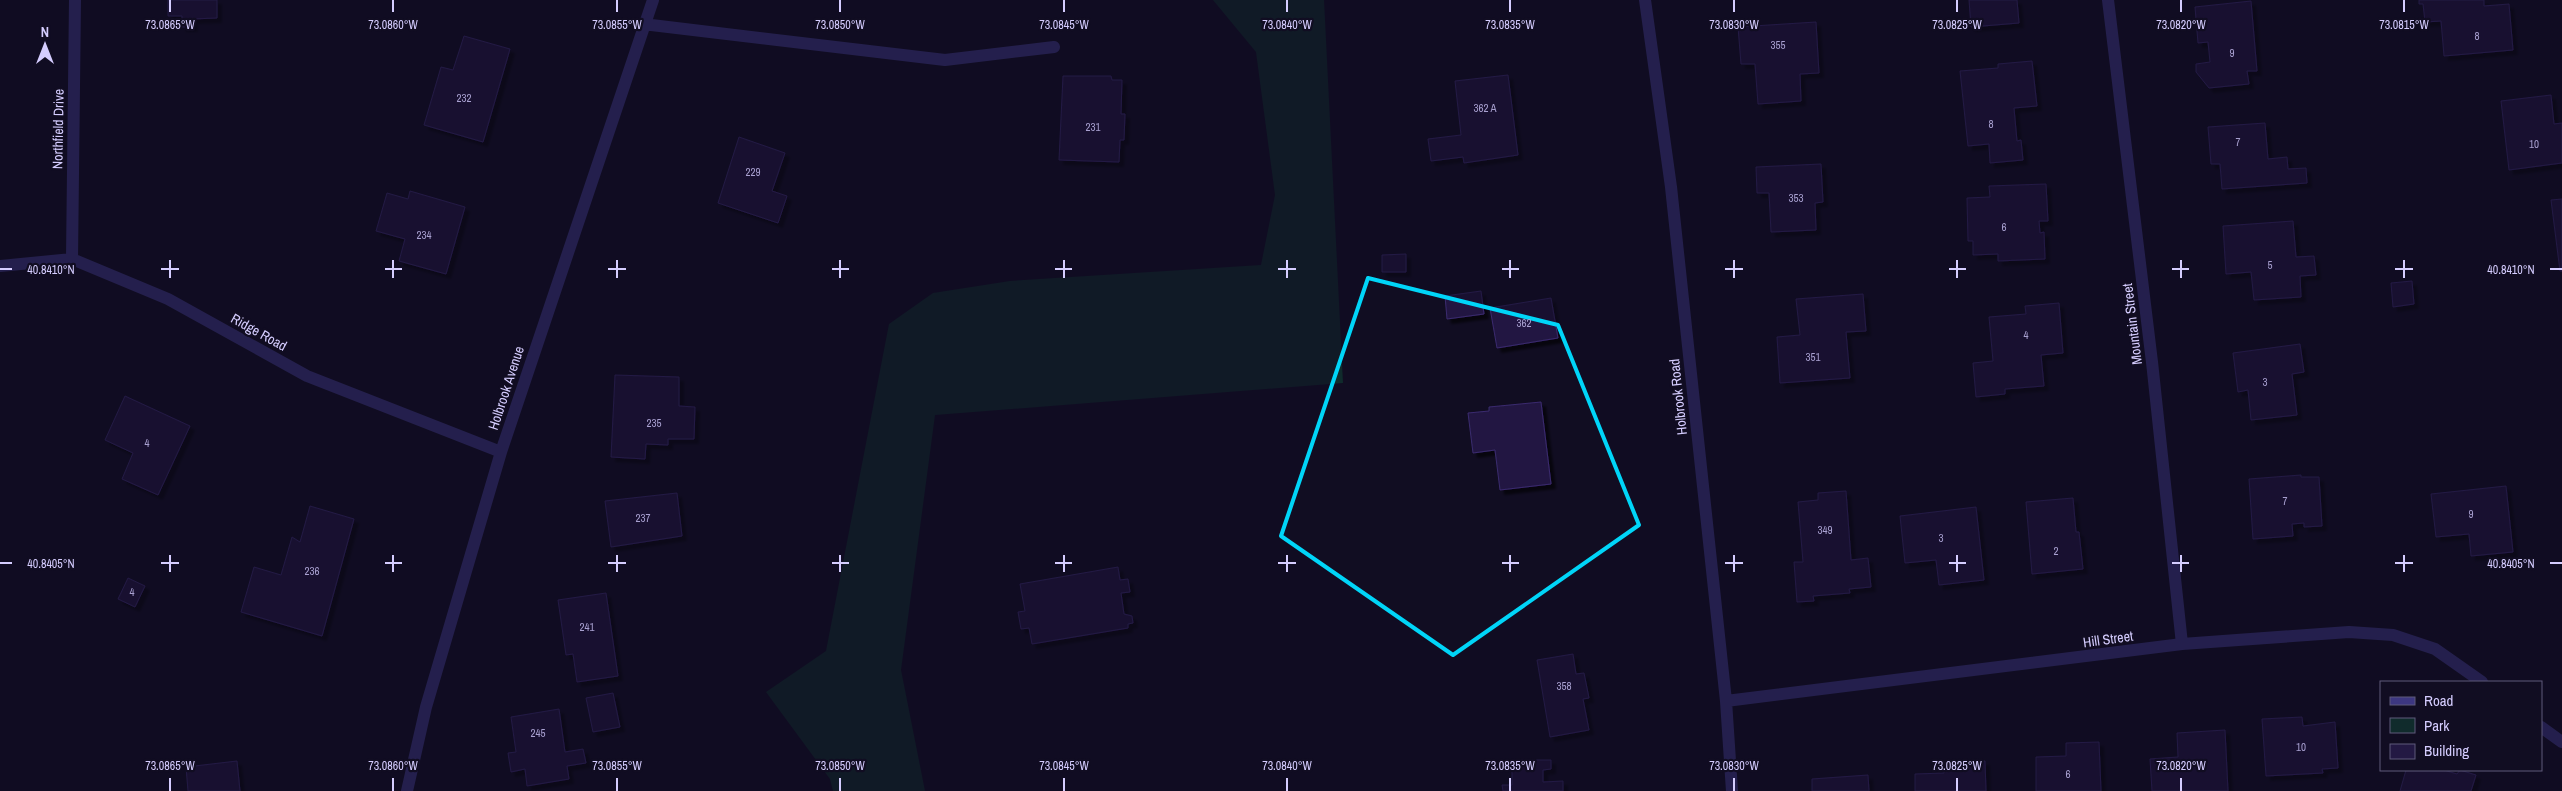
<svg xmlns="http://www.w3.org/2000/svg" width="2562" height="791" font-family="'Archivo Narrow',sans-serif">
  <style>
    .green { fill: #102b2c }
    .building { fill: #231943; stroke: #3b2a6f; filter: url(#shadow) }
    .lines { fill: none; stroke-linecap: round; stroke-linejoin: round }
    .minor { stroke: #3d3781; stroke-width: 12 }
    .marked { fill: none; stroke: #00d5f8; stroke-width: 4; stroke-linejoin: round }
    .ticks { fill: none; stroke: #d5cdff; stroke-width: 2 }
    .labels { text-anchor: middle; stroke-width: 4.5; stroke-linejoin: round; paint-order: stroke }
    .number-label { font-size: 11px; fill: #a8a0d0 }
    .street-label { font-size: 14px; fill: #d5cdff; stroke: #110d22 }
    .ticks-label { font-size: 12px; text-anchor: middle; fill: #d5cdff; stroke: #110d22; stroke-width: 4.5; stroke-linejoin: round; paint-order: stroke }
  </style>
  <defs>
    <filter id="shadow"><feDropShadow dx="4.5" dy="4.5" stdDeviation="1" flood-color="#0009"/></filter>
  </defs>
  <rect width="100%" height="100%" fill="#110d22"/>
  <path class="green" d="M 1213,0 L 1324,0 L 1343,383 L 935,415 L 901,670 L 925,791 L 833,791 L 830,779 L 766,692 L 826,651 L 889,324 L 933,293 L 1010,281 L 1261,265 L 1275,195 L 1256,52 Z"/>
  <path class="building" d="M 168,0 L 217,0 L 217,18 L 192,19 L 193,27 L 182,27 L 182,16 L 168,16 Z
    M 1969,0 L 2017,0 L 2019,23 L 1971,27 Z
    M 2419,0 L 2484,0 L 2484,6 L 2509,4 L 2513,50 L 2444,56 L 2441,21 L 2425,22 L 2423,4 L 2419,4 Z
    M 2251,1 L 2257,71 L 2247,71 L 2249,84 L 2209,88 L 2196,72 L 2196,64 L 2210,62 L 2208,42 L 2198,43 L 2195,7 Z
    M 1816,22 L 1819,73 L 1800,74 L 1801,101 L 1758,104 L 1755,64 L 1741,64 L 1738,27 Z
    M 464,36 L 510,49 L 483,142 L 424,125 L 441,67 L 453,70 Z
    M 2032,61 L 2037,106 L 2014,108 L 2017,141 L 2021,140 L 2023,160 L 1990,163 L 1989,144 L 1968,146 L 1960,71 L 1998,68 L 1998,64 Z
    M 1508,75 L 1518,155 L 1464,163 L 1463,157 L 1431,161 L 1428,139 L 1461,135 L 1455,81 Z
    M 1063,76 L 1111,76 L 1112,80 L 1122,80 L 1121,114 L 1125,114 L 1124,140 L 1120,140 L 1119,162 L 1059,160 Z
    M 2551,95 L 2554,124 L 2562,123 L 2562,163 L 2509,170 L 2501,101 Z
    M 2265,123 L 2268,159 L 2287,157 L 2288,169 L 2306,168 L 2307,183 L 2222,189 L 2220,164 L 2211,164 L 2208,127 Z
    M 739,137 L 785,153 L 772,191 L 787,196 L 778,223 L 718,203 Z
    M 1821,164 L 1823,202 L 1815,203 L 1816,230 L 1771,232 L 1769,193 L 1757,193 L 1756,167 Z
    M 2046,184 L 2048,221 L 2039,221 L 2040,233 L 2044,232 L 2045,259 L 1998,261 L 1998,254 L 1973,255 L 1973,241 L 1968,241 L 1967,198 L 1990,197 L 1989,186 Z
    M 410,191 L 465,207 L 446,274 L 399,261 L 405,239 L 376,231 L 387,193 L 408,199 Z
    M 2562,199 L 2562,271 L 2560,271 L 2551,200 Z
    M 2293,221 L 2296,257 L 2314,256 L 2316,275 L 2300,276 L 2301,297 L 2254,300 L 2251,272 L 2226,274 L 2223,226 Z
    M 1406,254 L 1406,272 L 1382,272 L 1382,255 Z
    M 2412,281 L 2414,304 L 2393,307 L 2391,283 Z
    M 1481,291 L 1484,314 L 1447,319 L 1445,296 Z
    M 1863,294 L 1866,331 L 1846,332 L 1850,378 L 1780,383 L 1777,337 L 1800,335 L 1796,299 Z
    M 1551,298 L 1558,338 L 1497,348 L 1490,308 Z
    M 2059,303 L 2063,353 L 2041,355 L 2044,386 L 2005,389 L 2005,394 L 1976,397 L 1973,363 L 1993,361 L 1989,317 L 2026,314 L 2025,306 Z
    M 2300,344 L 2304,372 L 2292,374 L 2297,415 L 2251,420 L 2248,390 L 2238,392 L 2233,353 Z
    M 615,375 L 679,377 L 679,406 L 695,407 L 694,439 L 668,439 L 668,445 L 646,444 L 645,459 L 611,457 Z
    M 125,396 L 190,426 L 158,495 L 122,479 L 133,453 L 105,440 Z
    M 1541,402 L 1551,484 L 1500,490 L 1495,450 L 1473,453 L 1468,413 L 1489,411 L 1489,407 Z
    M 2301,475 L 2301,477 L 2319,477 L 2322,526 L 2304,527 L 2304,523 L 2292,524 L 2293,536 L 2253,539 L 2249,479 Z
    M 2506,486 L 2513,552 L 2471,556 L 2469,534 L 2436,537 L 2431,494 Z
    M 1846,491 L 1851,560 L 1868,558 L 1871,587 L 1849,589 L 1850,593 L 1813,596 L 1814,601 L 1797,602 L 1794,562 L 1803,562 L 1798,502 L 1818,500 L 1818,493 Z
    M 677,493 L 682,536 L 611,547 L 605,501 Z
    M 2073,498 L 2076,532 L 2079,532 L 2083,569 L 2032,574 L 2026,502 Z
    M 310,506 L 354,519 L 322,636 L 241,612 L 254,567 L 281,575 L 292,537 L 300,542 Z
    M 1976,507 L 1984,580 L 1939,585 L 1936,560 L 1905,563 L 1900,516 Z
    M 1118,567 L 1120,580 L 1128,579 L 1130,592 L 1121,593 L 1124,614 L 1132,616 L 1133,623 L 1128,624 L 1128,628 L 1032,644 L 1029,628 L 1021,629 L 1018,612 L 1025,611 L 1020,584 Z
    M 128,578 L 145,586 L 135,607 L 118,599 Z
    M 606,593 L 618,676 L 577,682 L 573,654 L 566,655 L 558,600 Z
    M 1573,654 L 1576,674 L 1584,673 L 1589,698 L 1583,699 L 1589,730 L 1550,737 L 1537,660 Z
    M 613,693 L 620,727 L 593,732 L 586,698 Z
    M 559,709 L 565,752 L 583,749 L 586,763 L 567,766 L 569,779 L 527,786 L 525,769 L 511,772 L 508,753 L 516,752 L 511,717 Z
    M 2302,717 L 2303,726 L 2335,722 L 2338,768 L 2322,769 L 2323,773 L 2266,776 L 2262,719 Z
    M 2225,730 L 2228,791 L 2152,791 L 2150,759 L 2178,757 L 2177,733 Z
    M 2099,742 L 2101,791 L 2036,791 L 2036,757 L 2066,756 L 2066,743 Z
    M 1512,760 L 1551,760 L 1551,769 L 1543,770 L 1543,782 L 1563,781 L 1563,791 L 1503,791 L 1502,785 L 1512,785 Z
    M 237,761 L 240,791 L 188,791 L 186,767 Z
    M 1985,761 L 1986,791 L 1915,791 L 1915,774 L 1944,773 L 1943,762 Z
    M 2406,770 L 2444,770 L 2457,774 L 2460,770 L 2476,775 L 2471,791 L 2400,791 Z
    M 1868,775 L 1869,791 L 1812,791 L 1812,779 Z"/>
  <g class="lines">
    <path class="minor" d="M 1645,0 L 1671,187 L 1726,701 L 1732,791
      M 2108,0 L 2152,362 L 2182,644
      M 643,24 L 945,60 L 1054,47
      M 72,259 L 75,0
      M 0,266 L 72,259 L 168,299 L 307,376 L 501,452
      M 1726,701 L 2182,644 L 2349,632 L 2393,635 L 2435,649 L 2482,682
      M 2541,727 L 2562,742
      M 407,791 L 426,707 L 501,452 L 653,0"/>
  </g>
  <path d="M0 0H2562V791H0ZM 1368,278 L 1558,325 L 1639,525 L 1453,655 L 1281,536 Z" fill="#110d22" fill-opacity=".55" fill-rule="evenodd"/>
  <path class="marked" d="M 1368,278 L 1558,325 L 1639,525 L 1453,655 L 1281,536 Z"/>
  <path class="ticks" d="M 170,0 L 170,12M 393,0 L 393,12M 617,0 L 617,12M 840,0 L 840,12M 1064,0 L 1064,12M 1287,0 L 1287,12M 1510,0 L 1510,12M 1734,0 L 1734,12M 1957,0 L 1957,12M 2181,0 L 2181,12M 2404,0 L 2404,12M 170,260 L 170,278M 393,260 L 393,278M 617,260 L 617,278M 840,260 L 840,278M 1064,260 L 1064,278M 1287,260 L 1287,278M 1510,260 L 1510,278M 1734,260 L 1734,278M 1957,260 L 1957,278M 2181,260 L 2181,278M 2404,260 L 2404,278M 0,269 L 12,269M 161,269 L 179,269M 385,269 L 402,269M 608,269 L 626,269M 832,269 L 849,269M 1055,269 L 1072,269M 1278,269 L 1296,269M 1502,269 L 1519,269M 1725,269 L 1743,269M 1949,269 L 1966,269M 2172,269 L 2189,269M 2395,269 L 2413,269M 2550,269 L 2562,269M 170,555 L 170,572M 393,555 L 393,572M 617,555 L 617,572M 840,555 L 840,572M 1064,555 L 1064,572M 1287,555 L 1287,572M 1510,555 L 1510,572M 1734,555 L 1734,572M 1957,555 L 1957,572M 2181,555 L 2181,572M 2404,555 L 2404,572M 0,563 L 12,563M 161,563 L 179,563M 385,563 L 402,563M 608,563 L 626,563M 832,563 L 849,563M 1055,563 L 1072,563M 1278,563 L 1296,563M 1502,563 L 1519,563M 1725,563 L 1743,563M 1949,563 L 1966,563M 2172,563 L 2189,563M 2395,563 L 2413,563M 2550,563 L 2562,563M 170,778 L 170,791M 393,778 L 393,791M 617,778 L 617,791M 840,778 L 840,791M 1064,778 L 1064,791M 1287,778 L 1287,791M 1510,778 L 1510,791M 1734,778 L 1734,791M 1957,778 L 1957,791M 2181,778 L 2181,791"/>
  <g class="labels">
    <g class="number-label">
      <text x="2477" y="40">8</text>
      <text x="1778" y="49">355</text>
      <text x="2232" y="57">9</text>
      <text x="464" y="102">232</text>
      <text x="1485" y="112">362 A</text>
      <text x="1991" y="128">8</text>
      <text x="1093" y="131">231</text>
      <text x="2238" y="146">7</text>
      <text x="2534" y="148">10</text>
      <text x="753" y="176">229</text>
      <text x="1796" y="202">353</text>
      <text x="2004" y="231">6</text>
      <text x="424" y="239">234</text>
      <text x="2270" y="269">5</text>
      <text x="1524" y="327">362</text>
      <text x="2026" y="339">4</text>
      <text x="1813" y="361">351</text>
      <text x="2265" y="386">3</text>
      <text x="654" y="427">235</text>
      <text x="147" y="447">4</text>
      <text x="2285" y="505">7</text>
      <text x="2471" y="518">9</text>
      <text x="643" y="522">237</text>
      <text x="1825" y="534">349</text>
      <text x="1941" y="542">3</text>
      <text x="2056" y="555">2</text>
      <text x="312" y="575">236</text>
      <text x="132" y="596">4</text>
      <text x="587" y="631">241</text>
      <text x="1564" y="690">358</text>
      <text x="538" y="737">245</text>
      <text x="2301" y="751">10</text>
      <text x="2068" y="778">6</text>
    </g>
    <g class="street-label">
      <text transform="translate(58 129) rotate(-89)" y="5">Northfield Drive</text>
      <text transform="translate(2132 324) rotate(-97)" y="5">Mountain Street</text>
      <text transform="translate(259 332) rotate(29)" y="5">Ridge Road</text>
      <text transform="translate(506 388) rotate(-72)" y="5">Holbrook Avenue</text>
      <text transform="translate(1678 397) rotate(-96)" y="5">Holbrook Road</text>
      <text transform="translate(2108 639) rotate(-8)" y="5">Hill Street</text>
    </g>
  </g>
  <g class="ticks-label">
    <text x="170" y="29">73.0865°W</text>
    <text x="393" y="29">73.0860°W</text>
    <text x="617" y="29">73.0855°W</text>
    <text x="840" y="29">73.0850°W</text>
    <text x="1064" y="29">73.0845°W</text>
    <text x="1287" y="29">73.0840°W</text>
    <text x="1510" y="29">73.0835°W</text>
    <text x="1734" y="29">73.0830°W</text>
    <text x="1957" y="29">73.0825°W</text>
    <text x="2181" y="29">73.0820°W</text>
    <text x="2404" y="29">73.0815°W</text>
    <text x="51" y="274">40.8410°N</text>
    <text x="2511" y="274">40.8410°N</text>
    <text x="51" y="568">40.8405°N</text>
    <text x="2511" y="568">40.8405°N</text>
    <text x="170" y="770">73.0865°W</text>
    <text x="393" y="770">73.0860°W</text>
    <text x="617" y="770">73.0855°W</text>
    <text x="840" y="770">73.0850°W</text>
    <text x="1064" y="770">73.0845°W</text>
    <text x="1287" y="770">73.0840°W</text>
    <text x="1510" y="770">73.0835°W</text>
    <text x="1734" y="770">73.0830°W</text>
    <text x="1957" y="770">73.0825°W</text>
    <text x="2181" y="770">73.0820°W</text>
  </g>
  <rect x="2380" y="681" width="162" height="90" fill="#110d22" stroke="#5f5a7a"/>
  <rect x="2390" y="697" width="25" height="8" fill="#3d3781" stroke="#5f5a7a"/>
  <text x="2424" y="706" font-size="15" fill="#d5cdff">Road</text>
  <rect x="2390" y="718" width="25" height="15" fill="#102b2c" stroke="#5f5a7a"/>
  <text x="2424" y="731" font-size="15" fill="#d5cdff">Park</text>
  <rect x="2390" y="744" width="25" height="15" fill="#231943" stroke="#5f5a7a"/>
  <text x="2424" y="756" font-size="15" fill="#d5cdff">Building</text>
  <g transform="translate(45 45)" stroke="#110d22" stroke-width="4" paint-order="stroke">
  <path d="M0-4L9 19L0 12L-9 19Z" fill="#d5cdff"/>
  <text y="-8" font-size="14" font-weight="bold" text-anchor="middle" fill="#d5cdff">N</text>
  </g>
</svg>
